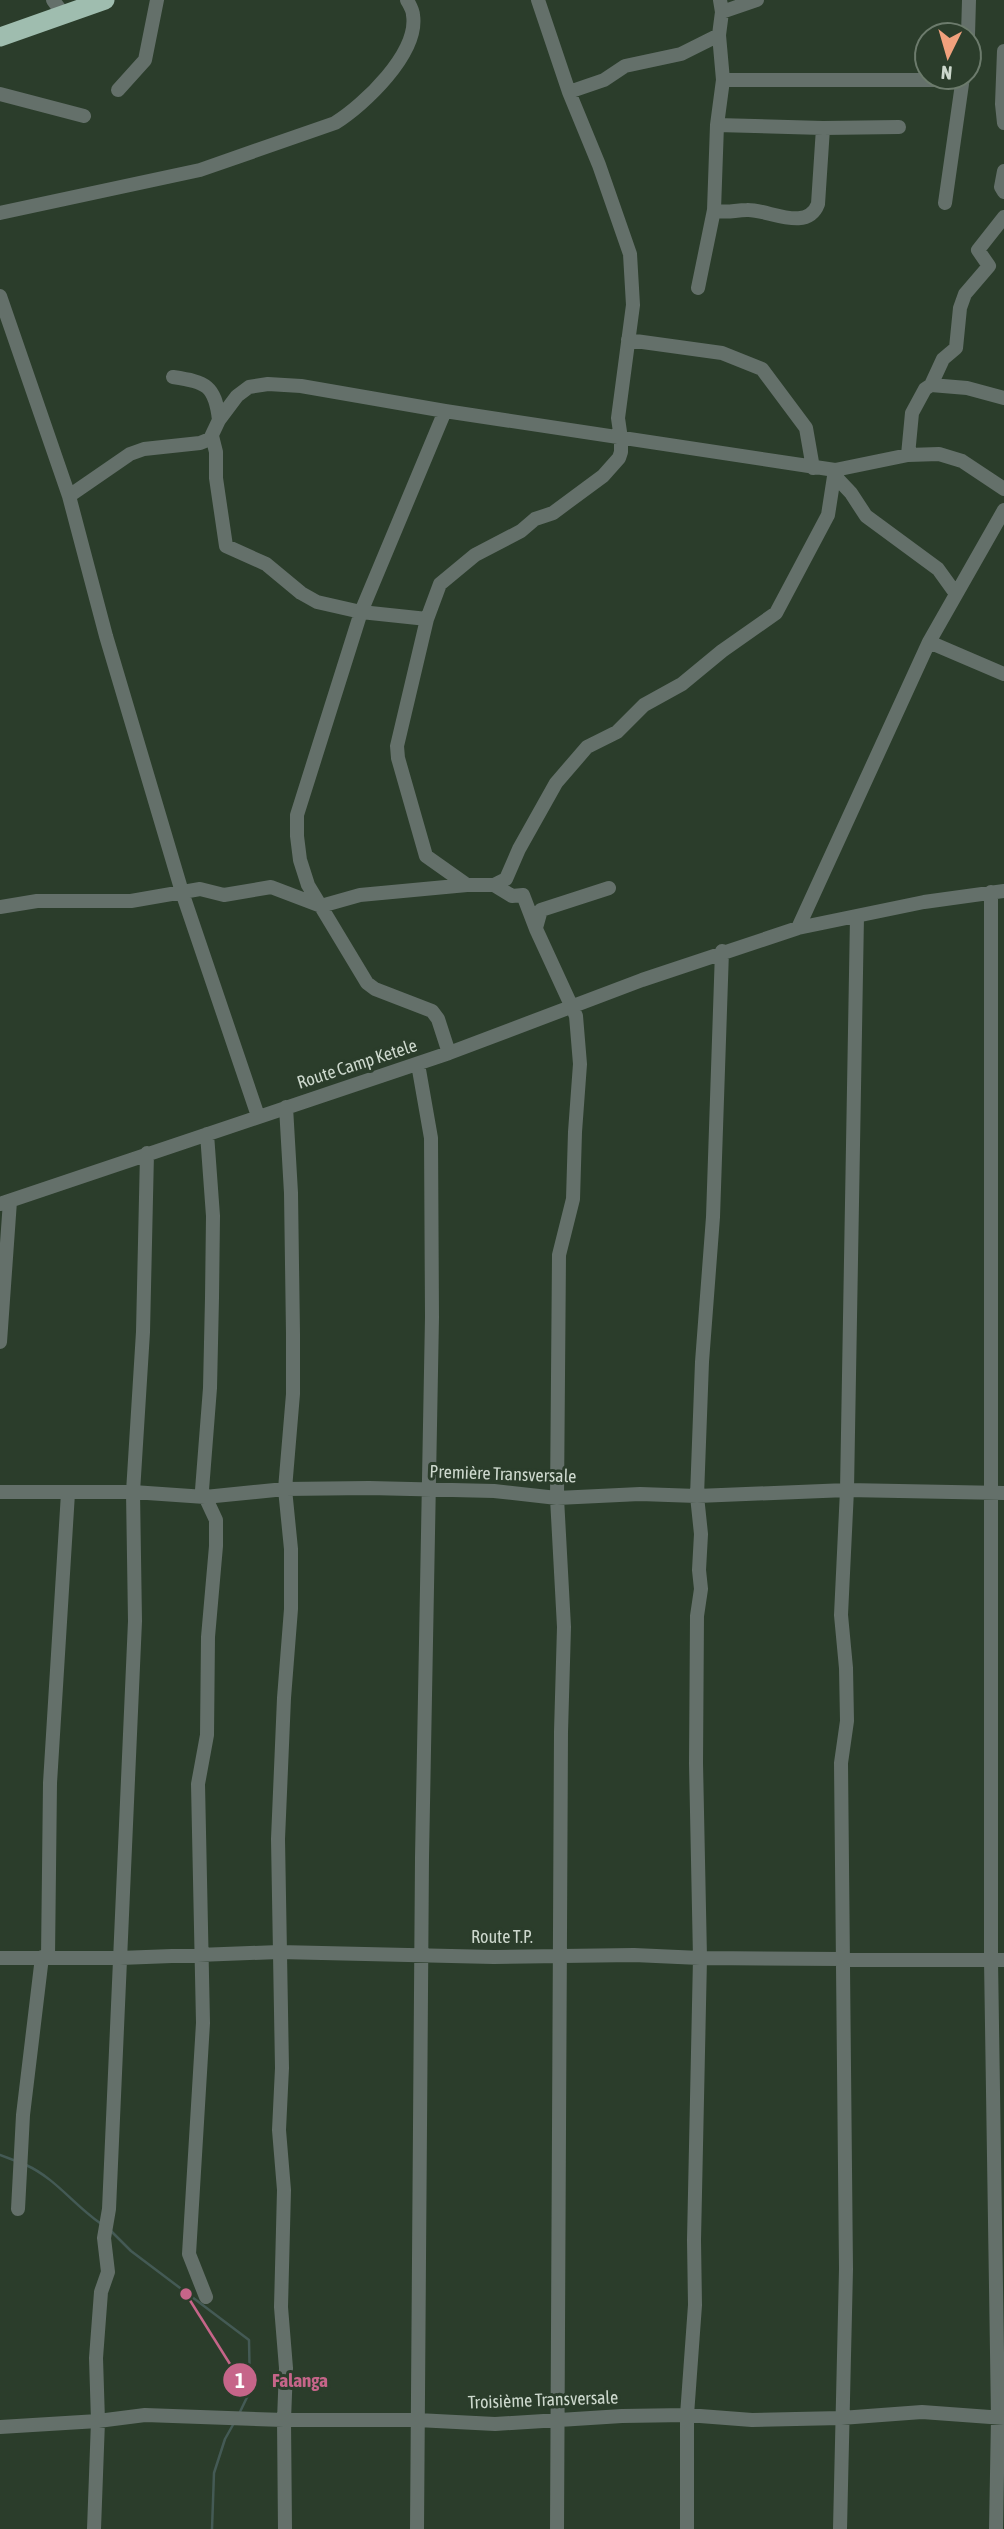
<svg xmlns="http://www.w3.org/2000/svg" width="1004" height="2529" font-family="'Asap Condensed',sans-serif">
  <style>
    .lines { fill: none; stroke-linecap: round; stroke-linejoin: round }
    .stream { stroke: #445a55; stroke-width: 2.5 }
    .minor { stroke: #64706a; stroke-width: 14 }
    .highway { stroke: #9fbdaf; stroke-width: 19 }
    .labels { text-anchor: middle; stroke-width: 6; stroke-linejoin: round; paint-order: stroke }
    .street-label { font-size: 18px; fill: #cdd8cd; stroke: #2b3d2b }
    .leader { fill: none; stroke: #c66589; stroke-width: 2.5 }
    .callout-dot { fill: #c66589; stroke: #2b3d2b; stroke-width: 2.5 }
    .mark-label { font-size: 21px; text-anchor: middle; font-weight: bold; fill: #fff }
    .callout-label { font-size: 19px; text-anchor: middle; font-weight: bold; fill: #c66589; stroke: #2b3d2b; stroke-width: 6; stroke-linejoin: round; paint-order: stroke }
  </style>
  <rect width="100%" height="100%" fill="#2b3d2b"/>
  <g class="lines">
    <path class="stream" d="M 0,2155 L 16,2161
      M 26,2165 C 55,2178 74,2205 100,2223
      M 111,2231 L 131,2251 L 249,2340 L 250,2391 L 239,2414
      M 212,2529 L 214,2473 L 225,2439 L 234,2423"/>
    <path class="minor" d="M 53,0 L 64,15
      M 538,0 L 569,92 L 599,165 L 630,254 L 633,305 L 618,418 L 621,439 L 621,452 L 619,458 L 603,476 L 553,513 L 535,519 L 521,531 L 475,555 L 440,584 L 427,619 L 397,746 L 398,758 L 426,856 L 467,885 L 494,885 L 512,896 L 523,895 L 536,929 L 576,1016 L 580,1064 L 575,1132 L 573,1199 L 559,1255 L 557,1498 L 564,1627 L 561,1732 L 557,2529
      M 722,12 L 757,0
      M 968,35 L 969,0
      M 1004,51 L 1002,104 L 1004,123
      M 723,80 L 963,80
      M 118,90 L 145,60 L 157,0
      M 569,92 L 604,80 L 625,66 L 681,54 L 719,35
      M 0,94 L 84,116
      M 717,125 L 823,128 L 899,127
      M 1004,171 L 1001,187 L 1004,192
      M 945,203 L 963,77
      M 714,210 C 726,214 734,210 747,210 C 768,209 807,233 818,204 L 823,128
      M 0,213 L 200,170 L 335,123 C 364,105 419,53 413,15 C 413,10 409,4 407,0
      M 698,288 L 714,210 L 717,125 L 723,80 L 719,35 L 722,12 L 720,0
      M 0,296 L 69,496 L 106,636 L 182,892 L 258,1116
      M 628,340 L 722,353 L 762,369 L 806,428 L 813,468
      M 173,377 C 206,382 215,385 219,420
      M 931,385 L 967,388 L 1004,398
      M 445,411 L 361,612 L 297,815 L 297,836 L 300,860 L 308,885 L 367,983 L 375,989 L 432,1011 L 438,1019 L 449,1053
      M 212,436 L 216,452 L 216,478 L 226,546 L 266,564 L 301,593 L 317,602 L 361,612 L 427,619
      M 908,455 L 912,413 L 925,389 L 931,385 L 943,359 L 956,348 L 960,308 L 965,294 L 989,266 L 978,250 L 1004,217
      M 834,475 L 851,493 L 866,516 L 938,569 L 956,594
      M 69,496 L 130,454 L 144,449 L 200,443 L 210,439 L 219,420 L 237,396 L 249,387 L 268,384 L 301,386 L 445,411 L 835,470 L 908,455 L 939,454 L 962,461 L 1004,489
      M 929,642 L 1004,674
      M 494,885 L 506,879 L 519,849 L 556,783 L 587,747 L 617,732 L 644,705 L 682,684 L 722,651 L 776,613 L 828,515 L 835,470
      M 991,892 L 991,1960 L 998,2418 L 996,2529
      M 0,907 L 37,901 L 131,901 L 200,889 L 224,895 L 271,887 L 321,906 L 360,895 L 467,885
      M 536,928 L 541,910 L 609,888
      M 798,928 L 929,642 L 1004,510
      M 0,1204 L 449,1053 L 642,980 L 798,928 L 924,902 L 1004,891
      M 0,1342 L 10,1201
      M 0,1492 L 133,1492 L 205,1497 L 285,1489 L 369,1488 L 494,1491 L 557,1498 L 640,1494 L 697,1496 L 847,1490 L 1004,1493
      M 48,1957 L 50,1783 L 68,1493
      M 0,1958 L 120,1958 L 279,1952 L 494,1957 L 634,1955 L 700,1958 L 1004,1960
      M 18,2209 L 23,2115 L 42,1957
      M 206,2297 L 189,2254 L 203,2023 L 198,1784 L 207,1735 L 208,1637 L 216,1546 L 216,1520 L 202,1490 L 210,1388 L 212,1298 L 213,1216 L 207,1134
      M 0,2427 L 98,2421 L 145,2415 L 284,2420 L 417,2420 L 495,2424 L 622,2416 L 687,2415 L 752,2420 L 841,2418 L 922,2412 L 1004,2418
      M 94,2529 L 98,2421 L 96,2358 L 101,2292 L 108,2272 L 104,2238 L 109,2209 L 135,1621 L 133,1492 L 143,1332 L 147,1153
      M 285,2529 L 284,2420 L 286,2368 L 281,2307 L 284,2190 L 279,2130 L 282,2068 L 278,1839 L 284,1698 L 291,1609 L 291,1549 L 285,1489 L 293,1394 L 293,1334 L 291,1193 L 286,1107
      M 417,2529 L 422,1858 L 432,1317 L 431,1138 L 418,1064
      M 687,2529 L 687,2415 L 695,2305 L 694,2240 L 700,1958 L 696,1763 L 697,1616 L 701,1589 L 699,1570 L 701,1534 L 697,1496 L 702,1362 L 713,1217 L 722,951
      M 840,2529 L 846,2269 L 841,1763 L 847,1721 L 846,1668 L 841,1615 L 847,1490 L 857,916"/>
    <path class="highway" d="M 0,37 L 105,0"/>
  </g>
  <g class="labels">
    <g class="street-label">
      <text transform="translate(357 1064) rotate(-18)" y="6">Route Camp Ketele</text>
      <text transform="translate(503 1474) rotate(2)" y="6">Première Transversale</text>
      <text x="502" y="1943">Route T.P.</text>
      <text transform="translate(543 2400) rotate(-2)" y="6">Troisième Transversale</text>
    </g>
  </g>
  <path class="leader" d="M186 2294L240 2380"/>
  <g class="callout-dot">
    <circle cx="186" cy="2294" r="7"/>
    <circle cx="240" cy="2380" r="18"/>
  </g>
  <g class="mark-label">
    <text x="240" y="2388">1</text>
  </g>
  <g class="callout-label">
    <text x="300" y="2387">Falanga</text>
  </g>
  <g transform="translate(948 56) rotate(185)"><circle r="33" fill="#2b3d2b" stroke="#6c7b6c" stroke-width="2"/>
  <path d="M0-5L12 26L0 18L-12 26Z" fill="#f1a17d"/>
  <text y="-10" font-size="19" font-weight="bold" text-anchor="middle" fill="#cdd8cd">N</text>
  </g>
</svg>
